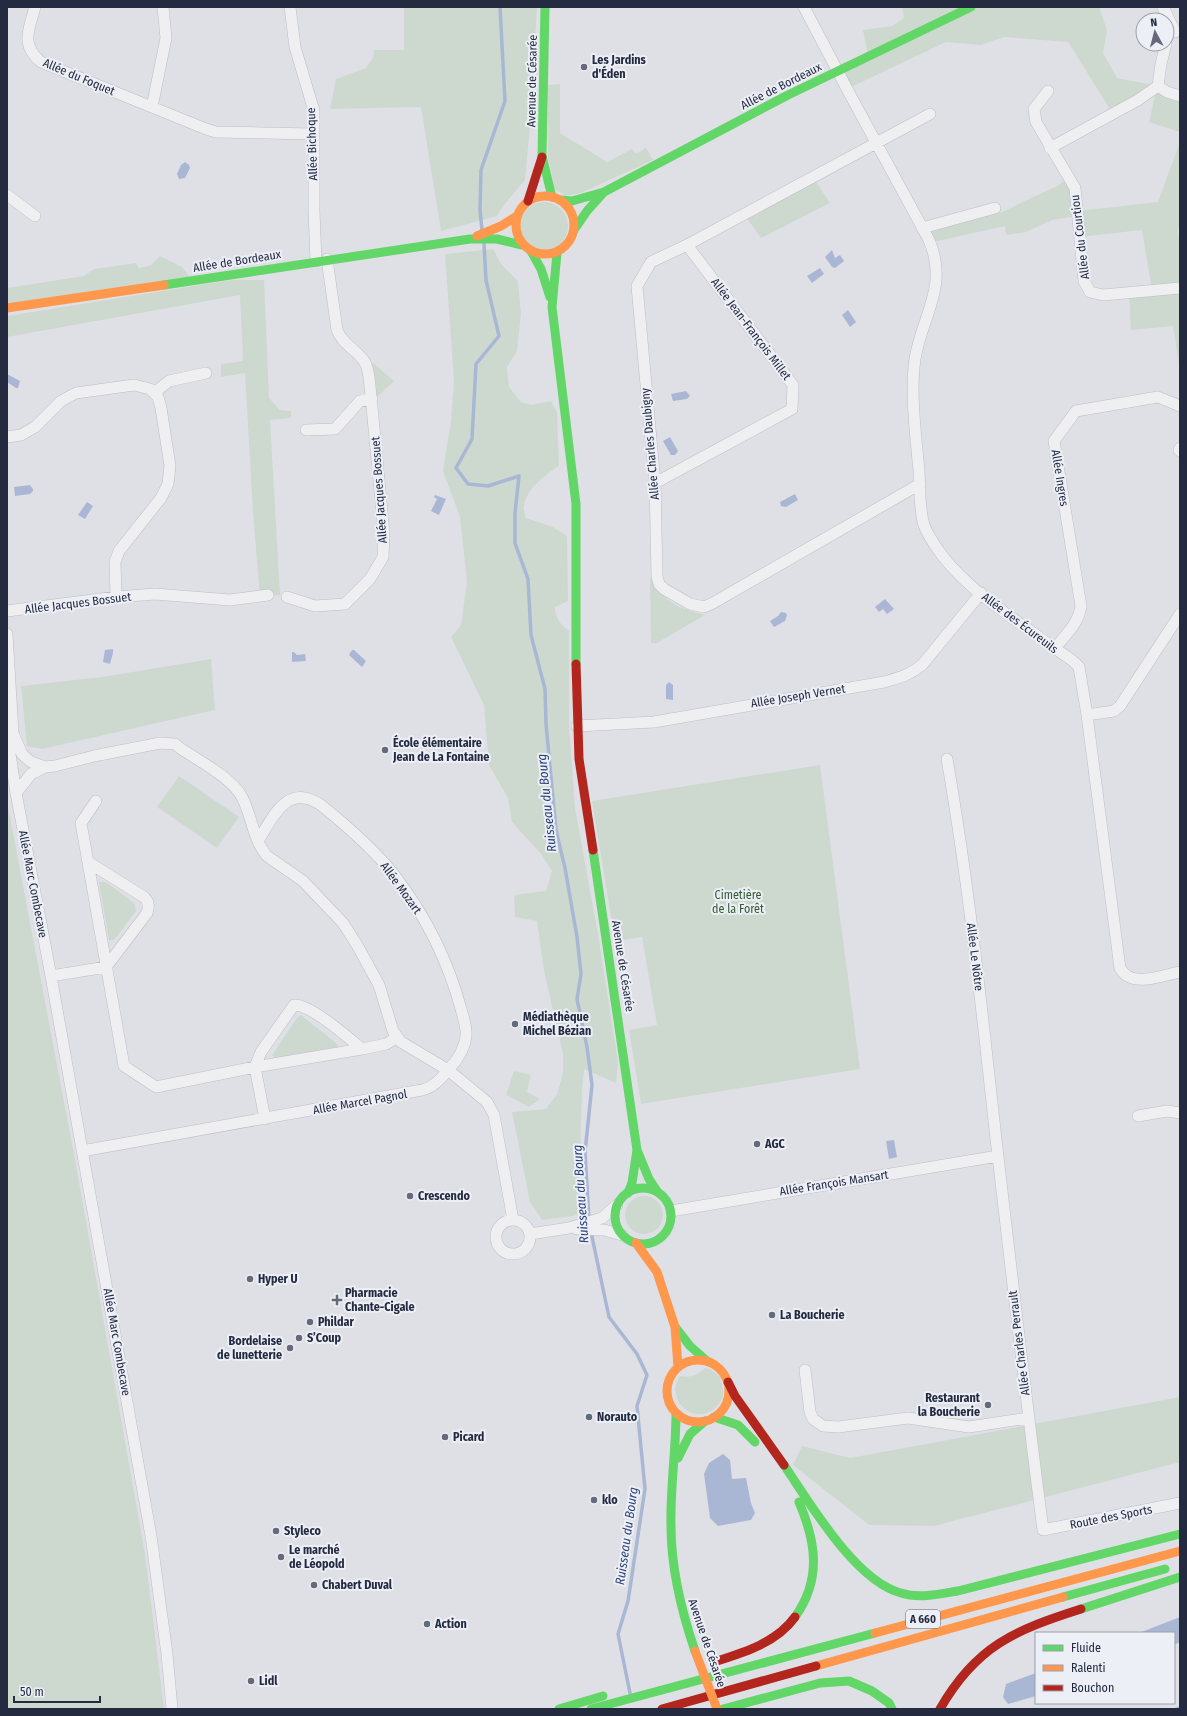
<svg xmlns="http://www.w3.org/2000/svg" width="1187" height="1716" font-family="'Fira Sans Condensed',sans-serif">
  <style>
    .green { fill: #cdd9cf }
    .water { fill: #aab7d4 }
    .lines { fill: none; stroke-linecap: round; stroke-linejoin: round }
    .stream { stroke: #aab7d4; stroke-width: 3.5 }
    .street-casing { stroke: #bdbec3; stroke-width: 12 }
    .street { stroke: #efeff2; stroke-width: 11 }
    .fast { stroke: #63d668; stroke-width: 9 }
    .slow { stroke: #ff974d; stroke-width: 9 }
    .jam { stroke: #b3261e; stroke-width: 9 }
    .slow-bridge { stroke: #ff974d; stroke-width: 9 }
    .poi-dot { fill: #656a7a; stroke: #eceff6; stroke-width: 1.5 }
    .labels { text-anchor: middle; stroke-width: 4; stroke-linejoin: round; paint-order: stroke }
    .shield { fill: #eceff6; stroke: #606577; stroke-width: 1 }
    .shield-label { font-size: 11px; font-weight: bold; fill: #242a40 }
    .poi-label { font-size: 12px; font-weight: bold; fill: #242a40; stroke: #eceff6; text-anchor: start }
    .street-label { font-size: 12px; fill: #242a40; stroke: #eceff6 }
    .park-label { font-size: 12px; fill: #325e30; stroke: #eceff6 }
    .water-label { font-size: 13px; font-style: italic; fill: #2a4179; stroke: #eceff6 }
  </style>
  <rect width="100%" height="100%" fill="#dfe0e5"/>
  <path class="green" d="M 404,7 L 537,7 L 531,115 L 525,180 L 504,205 L 497,216 L 441,231 L 421,107 L 330,109 L 336,79 L 366,68 L 373,58 L 374,50 L 404,50 Z
    M 902,7 L 1099,7 L 1107,30 L 1103,53 L 1117,78 L 1158,86 L 1180,96 L 1180,132 L 1149,122 L 1157,87 L 1113,114 L 1068,42 L 1004,37 L 981,45 L 946,42 L 847,89 L 838,71 L 868,56 L 863,30 L 892,26 L 904,18 Z
    M 560,84 L 560,133 L 607,162 L 632,149 L 636,154 L 646,148 L 653,160 L 581,193 L 565,196 L 555,189 L 548,157 L 548,85 Z
    M 1180,142 L 1180,225 L 1178,230 L 1180,250 L 1180,371 L 1173,326 L 1131,330 L 1129,293 L 1152,291 L 1142,230 L 1080,237 L 1077,216 L 1052,220 L 1026,232 L 1006,235 L 1005,226 L 933,242 L 929,230 L 1002,212 L 1059,185 L 1068,178 L 1077,211 L 1158,202 Z
    M 813,177 L 830,203 L 761,238 L 744,214 Z
    M520 226a24 24 0 1 1 48 0a24 24 0 1 1-48 0Z
    M 493,249 L 501,264 L 518,281 L 521,314 L 517,351 L 507,367 L 509,387 L 521,402 L 531,405 L 551,401 L 557,413 L 559,466 C 546,474 526,489 524,506 C 523,509 525,515 526,518 L 553,527 L 567,536 L 568,601 L 555,607 C 555,618 561,625 569,631 L 569,725 L 575,808 L 598,934 L 618,1062 L 616,1083 L 584,1069 L 582,1091 L 579,1187 L 583,1212 L 573,1216 L 542,1220 L 530,1202 L 512,1112 L 546,1109 L 557,1094 L 563,1074 L 563,1054 L 544,971 L 537,921 L 515,917 L 514,896 L 521,894 L 546,891 L 552,871 L 541,854 L 512,822 L 508,798 L 489,765 L 484,705 L 451,637 L 461,625 L 467,582 L 460,517 L 443,471 L 451,421 L 454,381 L 445,254 Z
    M 160,256 L 182,267 L 192,280 L 7,308 L 7,288 L 84,276 L 94,269 L 136,263 L 139,268 L 151,265 Z
    M 231,280 L 264,280 L 269,398 L 280,410 L 291,411 L 291,418 L 270,420 L 280,595 L 260,596 L 253,513 L 245,373 L 221,377 L 221,364 L 243,361 L 240,295 L 7,337 L 7,316 Z
    M 373,363 L 394,381 L 372,402 L 367,366 Z
    M 650,578 C 669,605 674,606 705,615 L 657,643 L 651,643 Z
    M 211,659 L 215,710 L 42,749 L 27,746 L 21,686 L 102,677 Z
    M 820,765 L 860,1069 L 641,1104 L 629,1030 L 657,1025 L 642,937 L 615,941 L 592,801 Z
    M 179,776 L 239,817 L 217,848 L 157,807 Z
    M 7,801 L 76,1165 L 145,1554 L 164,1709 L 7,1709 Z
    M 99,882 L 106,882 L 134,903 L 136,911 L 114,940 L 109,940 Z
    M 301,1015 L 336,1043 L 339,1047 L 275,1058 L 272,1055 L 297,1018 Z
    M 514,1071 L 531,1075 L 527,1092 L 540,1099 L 529,1107 L 506,1095 Z
    M625 1215a19 19 0 1 1 38 0a19 19 0 1 1-38 0Z
    M 705,1368 L 710,1369 L 720,1377 C 721,1382 723,1388 723,1393 C 723,1400 719,1404 714,1409 C 693,1426 664,1398 680,1376 C 691,1378 697,1375 705,1368 Z
    M 1180,1397 L 1180,1462 L 934,1526 L 869,1525 L 793,1465 L 802,1446 L 850,1458 Z"/>
  <path class="water" d="M 185,162 L 189,165 L 190,168 L 185,178 L 179,179 L 177,174 L 181,165 Z
    M 832,250 L 835,258 L 840,255 L 844,261 L 835,268 L 832,267 L 825,257 Z
    M 820,268 L 824,274 L 812,283 L 807,276 Z
    M 848,310 L 856,322 L 850,327 L 842,315 Z
    M 7,374 L 20,381 L 18,388 L 16,388 L 7,382 Z
    M 686,391 L 690,396 L 687,399 L 673,401 L 671,394 Z
    M 670,437 L 678,451 L 675,455 L 671,455 L 663,441 Z
    M 30,485 L 33,489 L 33,491 L 30,494 L 15,496 L 14,487 Z
    M 795,494 L 798,500 L 786,507 L 781,506 L 780,502 Z
    M 435,495 L 446,499 L 439,515 L 431,511 L 437,499 L 434,497 Z
    M 87,502 L 93,506 L 85,519 L 78,515 Z
    M 885,599 L 894,609 L 887,614 L 883,609 L 879,612 L 875,607 Z
    M 781,612 L 786,613 L 787,615 L 785,621 L 774,627 L 770,621 L 778,616 Z
    M 113,649 L 113,653 L 110,664 L 103,662 L 105,650 Z
    M 352,650 L 354,650 L 366,661 L 362,667 L 349,655 Z
    M 292,652 L 294,652 L 297,655 L 305,654 L 306,661 L 292,662 Z
    M 669,682 L 673,685 L 673,700 L 666,699 L 666,685 Z
    M 894,1140 L 897,1157 L 889,1159 L 886,1141 Z
    M 723,1454 L 730,1460 L 732,1479 L 746,1478 L 751,1503 L 755,1513 L 751,1520 L 718,1526 L 710,1518 L 704,1474 L 709,1463 Z
    M 1180,1617 L 1180,1642 L 1174,1645 L 1174,1633 L 1139,1633 Z
    M 1036,1673 L 1036,1696 L 1008,1704 L 1003,1697 L 1006,1684 Z"/>
  <g class="lines">
    <path class="stream" d="M 482,230 L 480,210 L 481,170 L 505,101 L 500,7
      M 484,244 L 486,280 L 499,336 L 476,364 L 472,439 L 456,468 L 468,484 L 488,486 L 519,476 L 515,513 L 515,543 L 528,579 L 531,635 L 545,689 L 546,724 L 556,830 L 565,868 L 577,937 L 581,974 L 577,999 L 587,1047 L 592,1085 L 585,1152 L 589,1220
      M 591,1232 L 609,1317 L 637,1354 L 647,1375 L 637,1406 L 645,1489 L 628,1601 L 618,1634 L 630,1693
      M 1177,1709 L 1180,1708"/>
    <g class="street-casing">
      <path id="street" d="M 35,7 C 29,29 20,45 41,62 L 206,129 L 216,132 L 313,134
        M 290,7 L 295,47 L 314,111 L 314,211 L 316,261
        M 804,7 L 847,89 L 929,240 C 949,287 922,315 915,359 C 910,392 916,438 919,471 C 920,489 919,508 924,525 C 926,532 931,538 934,544 C 961,586 1008,614 1047,643 C 1057,651 1071,657 1079,667 L 1087,715 L 1120,968 C 1131,989 1162,975 1180,972
        M 1163,7 L 1175,32
        M 1166,44 L 1161,64 L 1158,86 L 1167,92 L 1180,96
        M 1048,91 L 1034,109 L 1036,122 L 1075,188 L 1084,281 L 1090,292 L 1103,295 L 1180,288
        M 152,107 L 166,38 L 163,7
        M 1050,148 L 1138,100 L 1158,86
        M 7,195 L 35,216
        M 922,228 L 995,208
        M 154,393 L 169,381 L 206,373
        M 306,430 L 335,429 L 360,401 L 372,399
        M 7,437 L 21,435 L 35,427 L 61,401 L 76,393 L 134,385 L 150,389 L 158,397 L 161,408 L 170,466 L 168,484 L 161,498 L 119,551 L 115,562 L 116,597
        M 1180,448 L 1179,450 L 1180,451
        M 655,483 L 792,409 L 793,385 L 687,245
        M 920,484 L 713,603 L 704,607 L 690,604 L 664,589 L 659,584 L 657,576 L 655,483 L 637,286 L 651,262 L 687,245 L 930,114
        M 287,597 L 315,606 L 345,604 L 370,579 L 383,557 L 384,533 L 370,386 C 369,378 369,368 364,361 C 356,349 343,345 337,330 L 327,259
        M 7,611 L 116,597 L 155,594 L 230,600 L 268,595
        M 7,634 L 13,733 L 22,754 L 31,762 L 45,767 L 55,766 L 94,756 L 160,743 L 175,744 L 180,748 C 199,761 232,778 242,797 C 252,816 253,840 267,856 L 303,881 L 343,923 L 357,945 L 379,985 L 393,1031 L 401,1042 L 448,1070 L 487,1102 L 494,1115 L 513,1220
        M 1054,649 C 1065,636 1079,623 1081,606 L 1054,441 L 1076,411 L 1158,397 L 1180,406
        M 1087,715 L 1114,711 L 1120,706 L 1180,614
        M 577,726 L 654,722 L 884,682 C 898,678 910,675 922,665 L 981,593
        M 13,734 L 10,754 L 16,793
        M 947,759 C 969,885 982,1012 996,1139 C 1011,1269 1026,1400 1043,1530 L 1180,1503
        M 45,767 L 31,774 L 16,793 L 51,976
        M 96,801 L 81,823 L 124,1066 L 156,1087 L 255,1067 L 362,1049 C 349,1038 310,1004 294,1005 L 261,1052 L 255,1067 L 265,1119
        M 88,862 L 144,897 C 149,901 149,907 147,913 L 106,967 L 51,976 L 151,1536 L 167,1654 L 172,1709
        M 362,1049 L 386,1044 L 396,1038
        M 1138,1116 L 1167,1111 L 1180,1113
        M 82,1151 L 422,1090 C 435,1087 442,1077 450,1068 C 458,1059 465,1047 466,1036 C 467,1027 463,1017 461,1009 C 448,961 425,915 395,876 C 374,849 347,826 321,805 C 287,782 273,817 258,841
        M 671,1211 L 998,1156
        M496 1237a17 17 0 1 1 34 0a17 17 0 1 1-34 0Z
        M 577,1229 L 604,1230 L 622,1235
        M 530,1234 L 569,1228 L 602,1218 L 617,1205
        M 805,1370 L 810,1412 L 813,1419 L 823,1426 L 838,1427 L 908,1418 L 969,1427 L 1028,1418"/>
    </g>
    <use href="#street" class="street"/>
    <path class="fast" d="M 545,7 L 542,156 L 552,197
      M 560,200 L 572,201 L 604,192 L 788,95 L 971,7
      M 574,230 L 587,211 L 604,192
      M 531,251 L 541,269 L 550,297
      M 557,253 L 552,307 L 576,504 L 576,664
      M 164,285 L 470,239 L 497,239 L 522,245
      M 593,850 L 637,1150 L 649,1179 L 657,1191
      M615 1216a28 28 0 1 1 56 0a28 28 0 1 1-56 0Z
      M 628,1193 L 632,1183 L 637,1150
      M 676,1328 L 690,1346 L 707,1361
      M 676,1413 C 676,1451 670,1488 671,1526 C 671,1569 681,1610 695,1651
      M 714,1417 L 738,1425 L 755,1442
      M 678,1458 L 690,1434 L 705,1421
      M 784,1465 C 810,1503 855,1581 901,1593 C 919,1599 939,1594 958,1591 L 1180,1534
      M 1063,1597 L 1165,1569
      M 1081,1609 L 1180,1577
      M 795,1617 C 822,1579 816,1542 799,1502
      M 559,1709 L 603,1696
      M 591,1709 L 875,1633
      M 723,1709 L 820,1683 L 849,1681 L 872,1691 L 889,1703 L 892,1709"/>
    <path class="slow" d="M516 225a29 29 0 1 1 58 0a29 29 0 1 1-58 0Z
      M 477,236 L 501,226 L 517,216
      M 7,308 L 164,285
      M 636,1243 L 657,1272 L 675,1327 L 678,1367
      M667 1391a31 31 0 1 1 62 0a31 31 0 1 1-62 0Z
      M 875,1633 L 1180,1551
      M 816,1666 L 1063,1597"/>
    <path class="jam" d="M 528,201 L 542,157
      M 576,664 L 579,759 L 593,850
      M 728,1382 L 735,1396 L 784,1465
      M 717,1661 C 746,1652 777,1642 795,1617
      M 662,1709 L 816,1666
      M 940,1709 C 976,1646 1015,1630 1081,1609"/>
    <path class="slow-bridge" d="M 695,1651 L 717,1709"/>
  </g>
  <g class="poi-dot">
    <circle cx="584" cy="67" r="4"/>
    <circle cx="385" cy="750" r="4"/>
    <circle cx="515" cy="1024" r="4"/>
    <circle cx="757" cy="1144" r="4"/>
    <circle cx="410" cy="1196" r="4"/>
    <circle cx="250" cy="1279" r="4"/>
    <path d="M335 1294h4v4h4v4h-4v4h-4v-4h-4v-4h4z"/>
    <circle cx="772" cy="1315" r="4"/>
    <circle cx="310" cy="1322" r="4"/>
    <circle cx="299" cy="1338" r="4"/>
    <circle cx="290" cy="1348" r="4"/>
    <circle cx="988" cy="1405" r="4"/>
    <circle cx="589" cy="1417" r="4"/>
    <circle cx="445" cy="1437" r="4"/>
    <circle cx="594" cy="1500" r="4"/>
    <circle cx="276" cy="1531" r="4"/>
    <circle cx="281" cy="1557" r="4"/>
    <circle cx="314" cy="1585" r="4"/>
    <circle cx="427" cy="1624" r="4"/>
    <circle cx="251" cy="1681" r="4"/>
  </g>
  <g class="labels">
    <rect class="shield" x="906" y="1610" width="34" height="18" rx="3"/>
    <g class="shield-label">
      <text x="923" y="1623">A 660</text>
    </g>
    <g class="poi-label">
      <text x="592" y="64">Les Jardins<tspan x="592" dy="14">d'Éden</tspan></text>
      <text x="393" y="747">École élémentaire<tspan x="393" dy="14">Jean de La Fontaine</tspan></text>
      <text x="523" y="1021">Médiathèque<tspan x="523" dy="14">Michel Bézian</tspan></text>
      <text x="765" y="1148">AGC</text>
      <text x="418" y="1200">Crescendo</text>
      <text x="258" y="1283">Hyper U</text>
      <text x="345" y="1297">Pharmacie<tspan x="345" dy="14">Chante-Cigale</tspan></text>
      <text x="780" y="1319">La Boucherie</text>
      <text x="318" y="1326">Phildar</text>
      <text x="307" y="1342">S’Coup</text>
      <text x="282" y="1345" text-anchor="end">Bordelaise<tspan x="282" dy="14">de lunetterie</tspan></text>
      <text x="980" y="1402" text-anchor="end">Restaurant<tspan x="980" dy="14">la Boucherie</tspan></text>
      <text x="597" y="1421">Norauto</text>
      <text x="453" y="1441">Picard</text>
      <text x="602" y="1504">klo</text>
      <text x="284" y="1535">Styleco</text>
      <text x="289" y="1554">Le marché<tspan x="289" dy="14">de Léopold</tspan></text>
      <text x="322" y="1589">Chabert Duval</text>
      <text x="435" y="1628">Action</text>
      <text x="259" y="1685">Lidl</text>
    </g>
    <g class="street-label">
      <text transform="translate(79 77) rotate(23)" y="4">Allée du Foquet</text>
      <text transform="translate(532 81) rotate(-89)" y="4">Avenue de Césarée</text>
      <text transform="translate(781 86) rotate(-27)" y="4">Allée de Bordeaux</text>
      <text transform="translate(312 144) rotate(-92)" y="4">Allée Bichoque</text>
      <text transform="translate(1080 237) rotate(-97)" y="4">Allée du Courtiou</text>
      <text transform="translate(237 261) rotate(-9)" y="4">Allée de Bordeaux</text>
      <text transform="translate(751 329) rotate(53)" y="4">Allée Jean-François Millet</text>
      <text transform="translate(650 444) rotate(-95)" y="4">Allée Charles Daubigny</text>
      <text transform="translate(1060 478) rotate(81)" y="4">Allée Ingres</text>
      <text transform="translate(379 490) rotate(-94)" y="4">Allée Jacques Bossuet</text>
      <text transform="translate(78 603) rotate(-7)" y="4">Allée Jacques Bossuet</text>
      <text transform="translate(1020 623) rotate(37)" y="4">Allée des Écureuils</text>
      <text transform="translate(798 696) rotate(-9)" y="4">Allée Joseph Vernet</text>
      <text transform="translate(33 884) rotate(79)" y="4">Allée Marc Combecave</text>
      <text transform="translate(401 888) rotate(54)" y="4">Allée Mozart</text>
      <text transform="translate(975 957) rotate(83)" y="4">Allée Le Nôtre</text>
      <text transform="translate(623 966) rotate(81)" y="4">Avenue de Césarée</text>
      <text transform="translate(360 1102) rotate(-10)" y="4">Allée Marcel Pagnol</text>
      <text transform="translate(834 1183) rotate(-9)" y="4">Allée François Mansart</text>
      <text transform="translate(117 1342) rotate(80)" y="4">Allée Marc Combecave</text>
      <text transform="translate(1019 1343) rotate(-97)" y="4">Allée Charles Perrault</text>
      <text transform="translate(1111 1517) rotate(-11)" y="4">Route des Sports</text>
      <text transform="translate(707 1643) rotate(71)" y="4">Avenue de Césarée</text>
    </g>
    <g class="park-label">
      <text x="738" y="899">Cimetière<tspan x="738" dy="14">de la Forêt</tspan></text>
    </g>
    <g class="water-label">
      <text transform="translate(546 803) rotate(-96)" y="5">Ruisseau du Bourg</text>
      <text transform="translate(580 1194) rotate(-94)" y="5">Ruisseau du Bourg</text>
      <text transform="translate(626 1536) rotate(-82)" y="5">Ruisseau du Bourg</text>
    </g>
  </g>
  <rect width="1187" height="1716" fill="none" stroke="#242a40" stroke-width="16"/>
  <rect x="1035" y="1632" width="140" height="72" fill="#eceff6" stroke="#9ca0ad"/>
  <rect x="1043" y="1645" width="20" height="6" fill="#63d668" stroke="#9ca0ad"/>
  <text x="1071" y="1652" font-size="12" fill="#242a40">Fluide</text>
  <rect x="1043" y="1665" width="20" height="6" fill="#ff974d" stroke="#9ca0ad"/>
  <text x="1071" y="1672" font-size="12" fill="#242a40">Ralenti</text>
  <rect x="1043" y="1685" width="20" height="6" fill="#b3261e" stroke="#9ca0ad"/>
  <text x="1071" y="1692" font-size="12" fill="#242a40">Bouchon</text>
  <g transform="translate(1155 32) rotate(353)"><circle r="19" fill="#eceff6" stroke="#9ca0ad"/>
  <path d="M0-3L7 15L0 10L-7 15Z" fill="#656a7a"/>
  <text y="-6" font-size="11" font-weight="bold" text-anchor="middle" fill="#242a40">N</text>
  </g>
  <path d="M14 1696v6h86v-6" fill="none" stroke="#242a40" stroke-width="2"/>
  <text x="20" y="1696" font-size="12" fill="#242a40" stroke="#eceff6" stroke-width="3" paint-order="stroke">50 m</text>
</svg>
